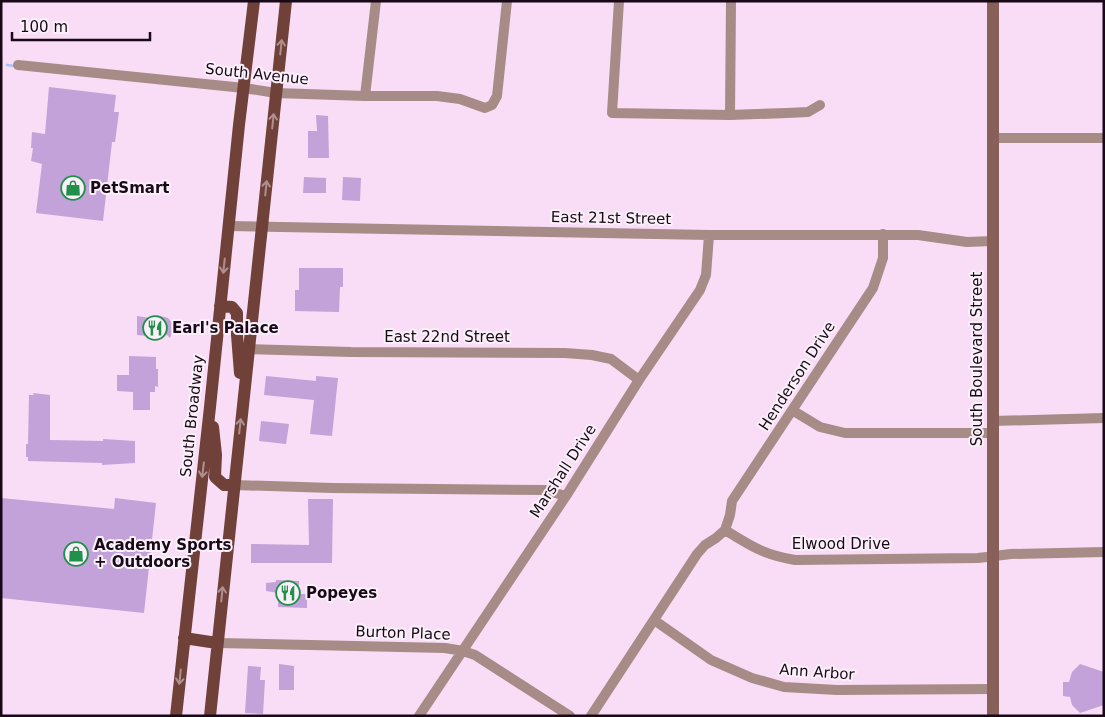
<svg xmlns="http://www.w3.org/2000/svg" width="1105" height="717" font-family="'DejaVu Sans',sans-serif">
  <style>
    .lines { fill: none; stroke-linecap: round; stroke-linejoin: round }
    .stream { stroke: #adbffa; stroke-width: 2.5 }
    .building { fill: #c2a2d9 }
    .street { stroke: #a78b86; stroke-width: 10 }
    .secondary { stroke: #876059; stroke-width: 12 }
    .primary { stroke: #6f4139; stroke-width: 12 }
    .oneway { stroke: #ae908f }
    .labels { text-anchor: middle; stroke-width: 4; stroke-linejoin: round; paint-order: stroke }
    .street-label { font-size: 15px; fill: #190918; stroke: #faf0f9 }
    .poi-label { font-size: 15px; font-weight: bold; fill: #190918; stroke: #faf0f9; text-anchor: start }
  </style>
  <rect width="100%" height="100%" fill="#f9dcf5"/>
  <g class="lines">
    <path class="stream" d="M 7,65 L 15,66"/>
  </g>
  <path class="building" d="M 49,87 L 116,95 L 114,112 L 119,112 L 115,142 L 112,142 L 103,221 L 36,213 L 42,164 L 31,161 L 33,148 L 31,148 L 32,132 L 45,134 Z
    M 316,115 L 328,116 L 329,158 L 308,158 L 308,131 L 317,131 Z
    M 304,177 L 326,178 L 326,193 L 303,193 Z
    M 343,177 L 361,178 L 360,201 L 342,200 Z
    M 299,268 L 343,268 L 343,287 L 340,287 L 339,312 L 295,311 L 295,290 L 299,290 Z
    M 157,315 L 168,318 L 173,324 L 173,330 L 170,338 L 161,329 L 160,339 L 147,338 L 148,336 L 137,335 L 137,316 L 150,318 L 157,317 Z
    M 129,356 L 156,357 L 156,369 L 158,369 L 158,387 L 155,386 L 155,392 L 150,392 L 150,410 L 133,410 L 133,392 L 117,391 L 117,375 L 129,375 Z
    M 266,376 L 316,381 L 316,376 L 338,378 L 332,436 L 310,434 L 314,400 L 264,395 Z
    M 33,393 L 50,395 L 50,440 L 103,441 L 103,439 L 135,441 L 135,463 L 102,465 L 102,463 L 28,461 L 28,457 L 26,457 L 26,444 L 28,444 L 29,395 L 34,395 Z
    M 261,421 L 289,424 L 286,444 L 259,441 Z
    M 1,498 L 114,509 L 115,498 L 156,503 L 144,613 L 1,598 Z
    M 308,499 L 333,499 L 332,563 L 251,563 L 251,544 L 309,545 Z
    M 276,580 L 299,581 L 299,594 L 307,594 L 307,608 L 278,607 L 278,593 L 266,591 L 266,583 L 276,582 Z
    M 279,664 L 294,666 L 294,690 L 279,690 Z
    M 1080,664 L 1104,672 L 1104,705 L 1080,713 L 1072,705 L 1070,697 L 1063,696 L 1063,682 L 1069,682 L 1072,672 Z
    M 248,666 L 261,667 L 260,680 L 265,680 L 263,714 L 245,713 Z"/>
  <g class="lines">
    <path class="street" d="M 619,1 L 612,113 L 730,115 L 787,113 L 808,112 L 820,105
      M 18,65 L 244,88 L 276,93 L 365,96 L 437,96 L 460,99 L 485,108 L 492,105 L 497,96 L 507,1
      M 365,96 L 376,1
      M 730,115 L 731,1
      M 993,138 L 1104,138
      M 228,226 L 709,235 L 918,235 L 967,242 L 993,241
      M 249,349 L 351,352 L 565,353 L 592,355 L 611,359 L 639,380
      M 792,410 L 820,427 L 845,433 L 994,433
      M 994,421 L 1104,418
      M 234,485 L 332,488 L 545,490 L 566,496
      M 725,530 C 751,546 764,555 795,560 L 978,558 L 1011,554 L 1104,552
      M 654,620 L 711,660 L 752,678 L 784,687 L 837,690 L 994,689
      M 217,643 L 445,648 L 463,651 L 475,655 L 570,716
      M 419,716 L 566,496 L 639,380 L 700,290 L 706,275 L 709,235
      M 591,716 L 697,554 L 705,545 L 716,538 L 725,530 L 730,515 L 732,501 L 873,288 L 883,258 L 883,234"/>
    <path class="secondary" d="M 993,1 L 993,716"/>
    <path class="primary" d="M 220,306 L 232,307 L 237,313 L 237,335 L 240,373
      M 213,427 L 216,455 L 215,477 L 224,485 L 234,485
      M 184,638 L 217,643
      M 176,716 L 210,407 L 239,125 L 254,1
      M 210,716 L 286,1"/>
  </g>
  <defs><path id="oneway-shaft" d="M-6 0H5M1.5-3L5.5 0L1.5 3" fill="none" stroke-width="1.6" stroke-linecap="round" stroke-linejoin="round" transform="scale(1.25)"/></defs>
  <g class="oneway">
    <use href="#oneway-shaft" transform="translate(281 47) rotate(-84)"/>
    <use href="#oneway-shaft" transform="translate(273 121) rotate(-84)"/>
    <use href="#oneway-shaft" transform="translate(266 188) rotate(-84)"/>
    <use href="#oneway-shaft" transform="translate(224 266) rotate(96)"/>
    <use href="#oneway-shaft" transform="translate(240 426) rotate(-84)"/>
    <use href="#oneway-shaft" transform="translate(203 470) rotate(97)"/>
    <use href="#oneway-shaft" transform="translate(222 594) rotate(-84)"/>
    <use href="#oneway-shaft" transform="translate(180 677) rotate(96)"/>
  </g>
  <defs>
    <g id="shop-ring" transform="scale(1.25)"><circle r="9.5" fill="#faf0f9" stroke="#21904a" stroke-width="1.5"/><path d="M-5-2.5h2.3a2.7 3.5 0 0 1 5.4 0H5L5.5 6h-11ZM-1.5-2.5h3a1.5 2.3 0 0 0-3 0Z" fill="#21904a"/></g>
    <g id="restaurant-ring" transform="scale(1.25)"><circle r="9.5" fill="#faf0f9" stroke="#21904a" stroke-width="1.5"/><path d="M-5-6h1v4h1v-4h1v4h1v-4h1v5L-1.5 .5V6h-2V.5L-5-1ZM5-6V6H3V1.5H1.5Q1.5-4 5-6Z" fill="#21904a"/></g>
  </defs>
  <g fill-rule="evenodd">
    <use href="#shop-ring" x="73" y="188"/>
    <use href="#restaurant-ring" x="155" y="328"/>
    <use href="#shop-ring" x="76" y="554"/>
    <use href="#restaurant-ring" x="288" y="593"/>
  </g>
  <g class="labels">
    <g class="street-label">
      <text transform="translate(257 74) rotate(6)" y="5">South Avenue</text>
      <text transform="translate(611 218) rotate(1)" y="5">East 21st Street</text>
      <text x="447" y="342">East 22nd Street</text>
      <text transform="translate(977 359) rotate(-90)" y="5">South Boulevard Street</text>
      <text transform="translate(797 376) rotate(-57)" y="5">Henderson Drive</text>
      <text transform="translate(192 416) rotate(-84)" y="5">South Broadway</text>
      <text transform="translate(563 471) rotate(-57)" y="5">Marshall Drive</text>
      <text x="841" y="549">Elwood Drive</text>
      <text transform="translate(403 633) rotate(2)" y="5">Burton Place</text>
      <text transform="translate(817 672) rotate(4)" y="5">Ann Arbor</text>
    </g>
    <g class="poi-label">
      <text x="90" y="193">PetSmart</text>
      <text x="172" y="333">Earl's Palace</text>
      <text x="94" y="550">Academy Sports<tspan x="94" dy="17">+ Outdoors</tspan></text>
      <text x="306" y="598">Popeyes</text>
    </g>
  </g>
  <rect width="1105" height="717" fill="none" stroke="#190918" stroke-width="5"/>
  <path d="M12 32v8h138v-8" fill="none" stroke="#190918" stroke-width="2.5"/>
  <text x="20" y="32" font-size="15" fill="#190918" stroke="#faf0f9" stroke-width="4" paint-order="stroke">100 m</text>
</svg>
